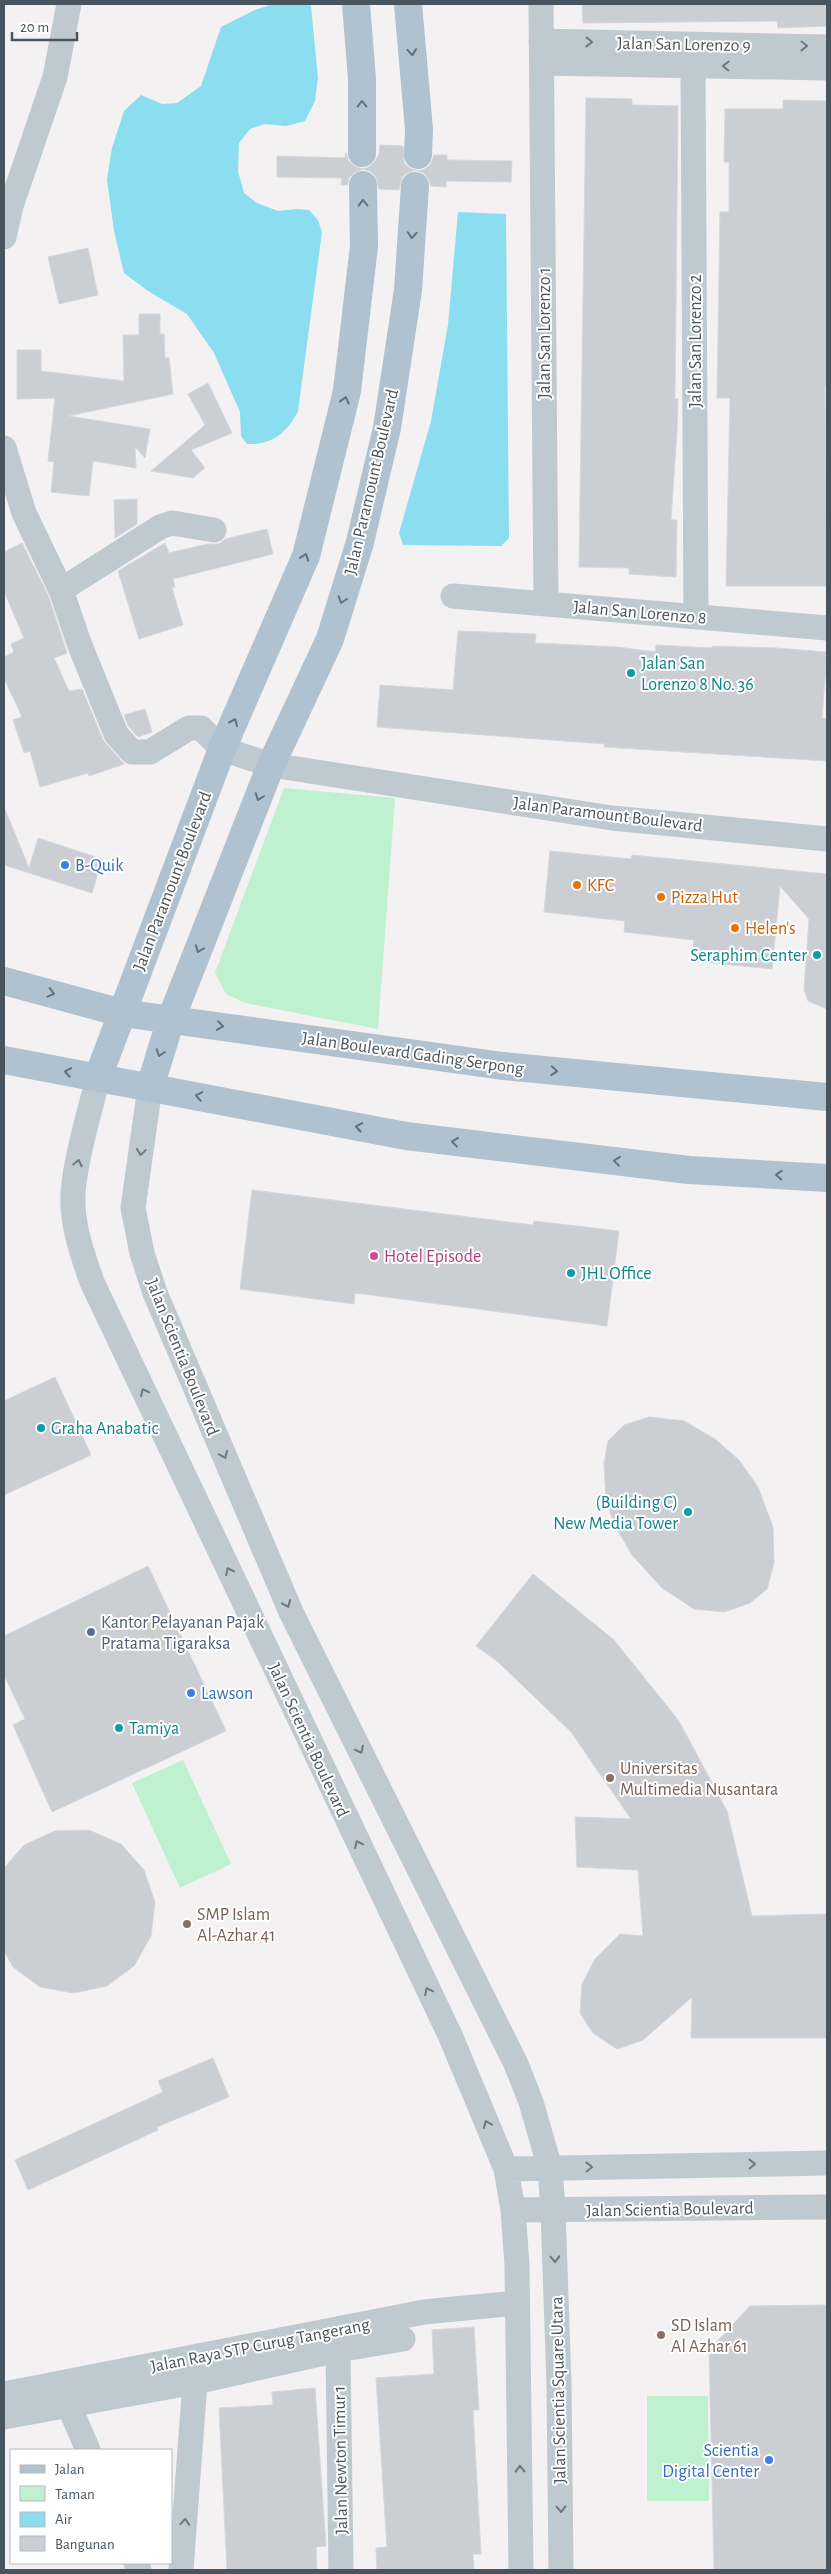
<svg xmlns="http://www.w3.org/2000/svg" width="831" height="2574" font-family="'Alegreya Sans',sans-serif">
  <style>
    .green { fill: #bff1d0 }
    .water { fill: #8bdeef }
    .building { fill: #cbced3; stroke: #d5d7dc }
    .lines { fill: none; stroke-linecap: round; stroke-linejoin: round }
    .minor { stroke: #bec9d0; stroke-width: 25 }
    .major { stroke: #b0c1d0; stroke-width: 28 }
    .oneway { stroke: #6b7881 }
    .oneway2 { stroke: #62707b }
    .culture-dot { fill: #0f9aa8; stroke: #fff; stroke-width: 2 }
    .shop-dot { fill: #3f7fe0; stroke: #fff; stroke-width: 2 }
    .food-dot { fill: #e8710a; stroke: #fff; stroke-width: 2 }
    .hotel-dot { fill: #d1479c; stroke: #fff; stroke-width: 2 }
    .service-dot { fill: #5c6f8a; stroke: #fff; stroke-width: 2 }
    .education-dot { fill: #8d6e63; stroke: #fff; stroke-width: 2 }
    .labels { text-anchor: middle; stroke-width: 4; stroke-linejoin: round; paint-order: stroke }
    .street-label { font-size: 18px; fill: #48555f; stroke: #fff }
    .culture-label { font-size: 18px; fill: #0d838f; stroke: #fff; text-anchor: start }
    .shop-label { font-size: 18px; fill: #366cbe; stroke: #fff; text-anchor: start }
    .food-label { font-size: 18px; fill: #c56008; stroke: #fff; text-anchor: start }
    .hotel-label { font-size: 18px; fill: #b23c85; stroke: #fff; text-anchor: start }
    .service-label { font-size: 18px; fill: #4e5e75; stroke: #fff; text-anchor: start }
    .education-label { font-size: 18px; fill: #785e54; stroke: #fff; text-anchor: start }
  </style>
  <rect width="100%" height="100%" fill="#f3f1f1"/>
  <path class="green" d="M 284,788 L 395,798 L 378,1029 L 245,1003 L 226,994 L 215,973 Z
    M 183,1760 L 231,1864 L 180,1888 L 132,1783 Z
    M 647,2396 L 708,2396 L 709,2501 L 647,2501 Z"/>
  <path class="water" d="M 273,4 L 309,4 L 311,6 L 318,78 L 315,101 L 305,121 L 286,126 L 265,124 L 250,129 L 239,143 L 238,171 L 244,193 L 257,203 L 278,211 L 297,209 L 309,210 L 318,220 L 322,232 L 298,411 C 287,433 272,445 247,444 L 241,436 L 240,412 L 214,353 L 187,314 L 148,291 L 124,273 L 114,231 L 107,179 L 112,148 L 124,111 L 141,95 L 162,104 L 177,103 L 201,86 L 221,27 L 255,10 Z
    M 458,212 L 506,214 L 509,538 L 501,546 L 403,545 L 399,533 L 431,421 L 448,325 Z"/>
  <path class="building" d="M 582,4 L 827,4 L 827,26 L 778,28 L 777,21 L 583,23 Z
    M 586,98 L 632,99 L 632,105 L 678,106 L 675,399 L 678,399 L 677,431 L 671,520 L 677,520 L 676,577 L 629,574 L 629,568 L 579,567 Z
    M 783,100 L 827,101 L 827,386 L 825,386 L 827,586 L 726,586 L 730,398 L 717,398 L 720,212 L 729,212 L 729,162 L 724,162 L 725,109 L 783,109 Z
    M 380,145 L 403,146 L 404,163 L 410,168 L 417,171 L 425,169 L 431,164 L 434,155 L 447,155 L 447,160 L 512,161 L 511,182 L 446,181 L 446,187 L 431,186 L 429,180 L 424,173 L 416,170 L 409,172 L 402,177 L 399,190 L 379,189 L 376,177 L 370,171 L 363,169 L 355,172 L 349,178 L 347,185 L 341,185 L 342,178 L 277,177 L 277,156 L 345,158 L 346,153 L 348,160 L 354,166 L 362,169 L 369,167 L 375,161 L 379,154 Z
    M 88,248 L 98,295 L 59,304 L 48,257 Z
    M 139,314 L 160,314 L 160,334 L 164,334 L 165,358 L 169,358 L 173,394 L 68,416 L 150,429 L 145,458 L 135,447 L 136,468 L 93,461 L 89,496 L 51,492 L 54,462 L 48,461 L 55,398 L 17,399 L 17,350 L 41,350 L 41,371 L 124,381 L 123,335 L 139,335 Z
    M 208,383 L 232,433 L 191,450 L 205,468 L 193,478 L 151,471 L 205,425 L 188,394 Z
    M 137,499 L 137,524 L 115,538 L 114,500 Z
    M 267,529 L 273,554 L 173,579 L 175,587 L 172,588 L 183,625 L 139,639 L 118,571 L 165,543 L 169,553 L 208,544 L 219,544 L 225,539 Z
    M 22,543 L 48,595 L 67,653 L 54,658 L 69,691 L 82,689 L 103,740 L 124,764 L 89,776 L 88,773 L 40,787 L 30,751 L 24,753 L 13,720 L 22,717 L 4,678 L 4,657 L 14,652 L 11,644 L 24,638 L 4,591 L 4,552 Z
    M 458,631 L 536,634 L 535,643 L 618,647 L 655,652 L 656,645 L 712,648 L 712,646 L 776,648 L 827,652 L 822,718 L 827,719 L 827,761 L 604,747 L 605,744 L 377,727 L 380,685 L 453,690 Z
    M 145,709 L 152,732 L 138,737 L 128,726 L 124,715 Z
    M 4,807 L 29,868 L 38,838 L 102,859 L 92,893 L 4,865 Z
    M 550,851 L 631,859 L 632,855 L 827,874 L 827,1009 L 808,1001 L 804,990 L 809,919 L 780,886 L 772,969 L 692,961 L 694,940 L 624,932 L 625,921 L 544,912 Z
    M 252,1190 L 533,1225 L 534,1221 L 619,1231 L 607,1326 L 355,1293 L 354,1304 L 240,1289 Z
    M 55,1377 L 91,1455 L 4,1495 L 4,1401 Z
    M 649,1417 L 684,1421 L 715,1439 L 739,1460 L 758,1487 L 773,1527 L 774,1563 L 767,1589 L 750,1603 L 724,1612 L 694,1609 L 662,1588 L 632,1555 L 614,1524 L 606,1499 L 604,1463 L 608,1441 L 624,1425 Z
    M 148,1566 L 226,1731 L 52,1812 L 13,1725 L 25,1719 L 4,1675 L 4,1636 Z
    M 533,1574 L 614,1640 L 679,1721 L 727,1811 L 752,1916 L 827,1914 L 827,2038 L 691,2038 L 692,1997 L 643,2040 L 617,2049 L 593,2033 L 580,2013 L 582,1984 L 595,1959 L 620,1934 L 643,1936 L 638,1870 L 577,1867 L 575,1817 L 631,1819 L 571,1732 L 498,1662 L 476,1646 Z
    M 89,1830 L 121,1844 L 144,1870 L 155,1902 L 151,1936 L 134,1966 L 107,1986 L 74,1993 L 40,1987 L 13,1967 L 4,1951 L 4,1868 L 24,1845 L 55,1831 Z
    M 213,2058 L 229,2097 L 157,2127 L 158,2130 L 28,2190 L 15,2160 L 163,2092 L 158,2081 Z
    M 827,2305 L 827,2570 L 714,2570 L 709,2350 L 750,2306 Z
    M 474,2327 L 479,2410 L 473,2410 L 481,2554 L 473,2554 L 474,2570 L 377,2570 L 376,2548 L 387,2547 L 376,2378 L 434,2374 L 432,2330 Z
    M 315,2388 L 326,2546 L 316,2547 L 317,2570 L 227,2570 L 219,2408 L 273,2405 L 272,2392 Z"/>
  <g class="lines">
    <path class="minor" d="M 541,4 L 546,604
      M 541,41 L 827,47
      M 542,63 L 827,68
      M 693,66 L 696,616
      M 4,237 L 11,206 L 55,77 L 69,4
      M 4,448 L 24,513 L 61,590 L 79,643 L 116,734 L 132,752 L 150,752 L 189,728 L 201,728 L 222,749 L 271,765 L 612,818 L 827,839
      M 61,590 L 160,527 L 172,523 L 214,530
      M 453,596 L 827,628
      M 98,1077 C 90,1112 78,1148 74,1183 C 69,1217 81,1251 92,1282 L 450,2035 L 506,2169 L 513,2210 L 517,2265 L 521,2570
      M 150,1087 L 133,1208 L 142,1253 L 155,1293 L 291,1612 L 516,2064 L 531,2102 L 550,2168 L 553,2210 L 559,2384 L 561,2570
      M 506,2169 L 827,2163
      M 513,2210 L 827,2207
      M 338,2350 L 341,2570
      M 4,2394 L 424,2312 L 517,2303
      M 69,2406 L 88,2450
      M 4,2417 L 195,2382 L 338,2350 L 403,2339
      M 136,2563 L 139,2570
      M 181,2570 L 195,2382"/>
    <path class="major" d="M 356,4 L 362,79 L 362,153
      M 408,4 L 419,129 L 418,155
      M 4,981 L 122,1013 L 503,1066 L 827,1097
      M 4,1060 L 406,1136 L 689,1170 L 827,1178
      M 98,1077 L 222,749 L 306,556 L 347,391 L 364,246 L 363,185
      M 150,1087 L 171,1019 L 271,765 L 330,639 L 360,542 L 387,428 L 408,290 L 415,186"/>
  </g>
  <defs><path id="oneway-chevron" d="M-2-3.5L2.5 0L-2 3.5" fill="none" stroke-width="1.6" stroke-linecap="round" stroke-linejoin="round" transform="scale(1.25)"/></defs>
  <g class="oneway">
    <use href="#oneway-chevron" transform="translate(589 42) rotate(1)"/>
    <use href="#oneway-chevron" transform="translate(804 46) rotate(1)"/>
    <use href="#oneway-chevron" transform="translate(726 66) rotate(-179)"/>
    <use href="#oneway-chevron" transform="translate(141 1152) rotate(98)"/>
    <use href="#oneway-chevron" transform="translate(78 1163) rotate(-77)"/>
    <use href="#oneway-chevron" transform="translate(144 1392) rotate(-116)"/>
    <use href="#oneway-chevron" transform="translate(224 1455) rotate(67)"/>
    <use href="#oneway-chevron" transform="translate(229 1571) rotate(-116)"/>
    <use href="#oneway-chevron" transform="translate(287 1604) rotate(67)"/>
    <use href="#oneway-chevron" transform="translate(360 1750) rotate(64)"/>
    <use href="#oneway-chevron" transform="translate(358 1844) rotate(-115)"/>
    <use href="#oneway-chevron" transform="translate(428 1991) rotate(-116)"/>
    <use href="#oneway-chevron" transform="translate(487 2124) rotate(-112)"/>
    <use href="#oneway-chevron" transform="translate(752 2164) rotate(-1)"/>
    <use href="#oneway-chevron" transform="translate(589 2167) rotate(-1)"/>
    <use href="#oneway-chevron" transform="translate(555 2259) rotate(88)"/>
    <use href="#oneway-chevron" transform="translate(520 2469) rotate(-91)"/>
    <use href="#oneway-chevron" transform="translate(561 2509) rotate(89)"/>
    <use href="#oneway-chevron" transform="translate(185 2522) rotate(-86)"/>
  </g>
  <g class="oneway2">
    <use href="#oneway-chevron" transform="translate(412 52) rotate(85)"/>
    <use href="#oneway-chevron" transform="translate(362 104) rotate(-90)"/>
    <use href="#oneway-chevron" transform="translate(363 203) rotate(-91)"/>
    <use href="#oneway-chevron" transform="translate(412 235) rotate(94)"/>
    <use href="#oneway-chevron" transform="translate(345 400) rotate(-76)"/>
    <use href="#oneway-chevron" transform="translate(305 557) rotate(-70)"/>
    <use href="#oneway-chevron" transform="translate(342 600) rotate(108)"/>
    <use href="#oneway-chevron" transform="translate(234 722) rotate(-66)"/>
    <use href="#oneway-chevron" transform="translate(259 797) rotate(111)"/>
    <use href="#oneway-chevron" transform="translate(199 949) rotate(111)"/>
    <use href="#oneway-chevron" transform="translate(51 993) rotate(15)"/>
    <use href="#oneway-chevron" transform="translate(220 1026) rotate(8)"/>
    <use href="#oneway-chevron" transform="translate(160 1053) rotate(108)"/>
    <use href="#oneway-chevron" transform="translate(554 1071) rotate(6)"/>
    <use href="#oneway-chevron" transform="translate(68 1072) rotate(-170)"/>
    <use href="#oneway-chevron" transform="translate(199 1096) rotate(-169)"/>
    <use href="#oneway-chevron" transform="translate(359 1127) rotate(-169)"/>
    <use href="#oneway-chevron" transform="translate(455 1142) rotate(-173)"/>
    <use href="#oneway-chevron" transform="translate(617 1161) rotate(-173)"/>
    <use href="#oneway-chevron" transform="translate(779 1175) rotate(-177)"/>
  </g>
  <g class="culture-dot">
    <circle cx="631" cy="673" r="5"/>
    <circle cx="817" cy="955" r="5"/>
    <circle cx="571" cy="1273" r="5"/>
    <circle cx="41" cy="1428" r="5"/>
    <circle cx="688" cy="1512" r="5"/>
    <circle cx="119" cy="1728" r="5"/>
  </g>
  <g class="shop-dot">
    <circle cx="65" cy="865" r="5"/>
    <circle cx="191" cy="1693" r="5"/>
    <circle cx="769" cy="2460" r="5"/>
  </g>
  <g class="food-dot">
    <circle cx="577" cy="885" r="5"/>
    <circle cx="661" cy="897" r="5"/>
    <circle cx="735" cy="928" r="5"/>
  </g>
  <circle class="hotel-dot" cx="374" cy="1256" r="5"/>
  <circle class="service-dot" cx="91" cy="1632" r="5"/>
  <g class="education-dot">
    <circle cx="610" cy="1778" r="5"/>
    <circle cx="187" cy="1924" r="5"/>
    <circle cx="661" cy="2335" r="5"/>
  </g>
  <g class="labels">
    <g class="street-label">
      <text transform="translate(684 44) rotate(1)" y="6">Jalan San Lorenzo 9</text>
      <text transform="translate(544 333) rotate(-90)" y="6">Jalan San Lorenzo 1</text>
      <text transform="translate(695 341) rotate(-90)" y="6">Jalan San Lorenzo 2</text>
      <text transform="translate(371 482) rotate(-77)" y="6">Jalan Paramount Boulevard</text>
      <text transform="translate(640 612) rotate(5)" y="6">Jalan San Lorenzo 8</text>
      <text transform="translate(608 814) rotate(7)" y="6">Jalan Paramount Boulevard</text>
      <text transform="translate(172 881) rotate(-69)" y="6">Jalan Paramount Boulevard</text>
      <text transform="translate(413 1053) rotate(8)" y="6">Jalan Boulevard Gading Serpong</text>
      <text transform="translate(183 1357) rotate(68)" y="6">Jalan Scientia Boulevard</text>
      <text transform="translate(309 1740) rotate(65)" y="6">Jalan Scientia Boulevard</text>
      <text transform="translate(670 2209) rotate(-1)" y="6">Jalan Scientia Boulevard</text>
      <text transform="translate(260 2345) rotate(-11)" y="6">Jalan Raya STP Curug Tangerang</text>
      <text transform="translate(558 2390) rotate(-91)" y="6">Jalan Scientia Square Utara</text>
      <text transform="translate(340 2460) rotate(-91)" y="6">Jalan Newton Timur 1</text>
    </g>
    <g class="culture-label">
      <text x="641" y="669">Jalan San<tspan x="641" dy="21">Lorenzo 8 No. 36</tspan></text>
      <text x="807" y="961" text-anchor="end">Seraphim Center</text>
      <text x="581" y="1279">JHL Office</text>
      <text x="51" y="1434">Graha Anabatic</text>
      <text x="678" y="1508" text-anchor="end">(Building C)<tspan x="678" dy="21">New Media Tower</tspan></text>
      <text x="129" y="1734">Tamiya</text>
    </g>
    <g class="shop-label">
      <text x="75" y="871">B-Quik</text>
      <text x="201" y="1699">Lawson</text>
      <text x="759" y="2456" text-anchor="end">Scientia<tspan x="759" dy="21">Digital Center</tspan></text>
    </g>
    <g class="food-label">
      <text x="587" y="891">KFC</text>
      <text x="671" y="903">Pizza Hut</text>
      <text x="745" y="934">Helen's</text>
    </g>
    <g class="hotel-label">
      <text x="384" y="1262">Hotel Episode</text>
    </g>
    <g class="service-label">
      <text x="101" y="1628">Kantor Pelayanan Pajak<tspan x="101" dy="21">Pratama Tigaraksa</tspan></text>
    </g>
    <g class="education-label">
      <text x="620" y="1774">Universitas<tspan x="620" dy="21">Multimedia Nusantara</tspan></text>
      <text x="197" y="1920">SMP Islam<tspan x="197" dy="21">Al-Azhar 41</tspan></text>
      <text x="671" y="2331">SD Islam<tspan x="671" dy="21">Al Azhar 61</tspan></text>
    </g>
  </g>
  <rect width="831" height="2574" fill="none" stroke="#48555f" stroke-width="10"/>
  <rect x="10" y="2449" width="162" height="115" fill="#ffffff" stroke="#b6bbbf"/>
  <rect x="20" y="2465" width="25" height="8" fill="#b0c1d0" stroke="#b6bbbf"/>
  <text x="55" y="2474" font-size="15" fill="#48555f">Jalan</text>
  <rect x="20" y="2486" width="25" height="15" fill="#bff1d0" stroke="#b6bbbf"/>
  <text x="55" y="2499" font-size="15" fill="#48555f">Taman</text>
  <rect x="20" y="2512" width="25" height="15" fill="#8bdeef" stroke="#b6bbbf"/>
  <text x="55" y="2524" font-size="15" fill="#48555f">Air</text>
  <rect x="20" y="2536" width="25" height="15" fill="#cbced3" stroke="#b6bbbf"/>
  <text x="55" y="2549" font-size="15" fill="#48555f">Bangunan</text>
  <path d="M12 32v8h65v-8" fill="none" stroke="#48555f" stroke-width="2.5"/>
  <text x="20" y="32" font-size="15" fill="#48555f" stroke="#ffffff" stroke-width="4" paint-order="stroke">20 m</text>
</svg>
